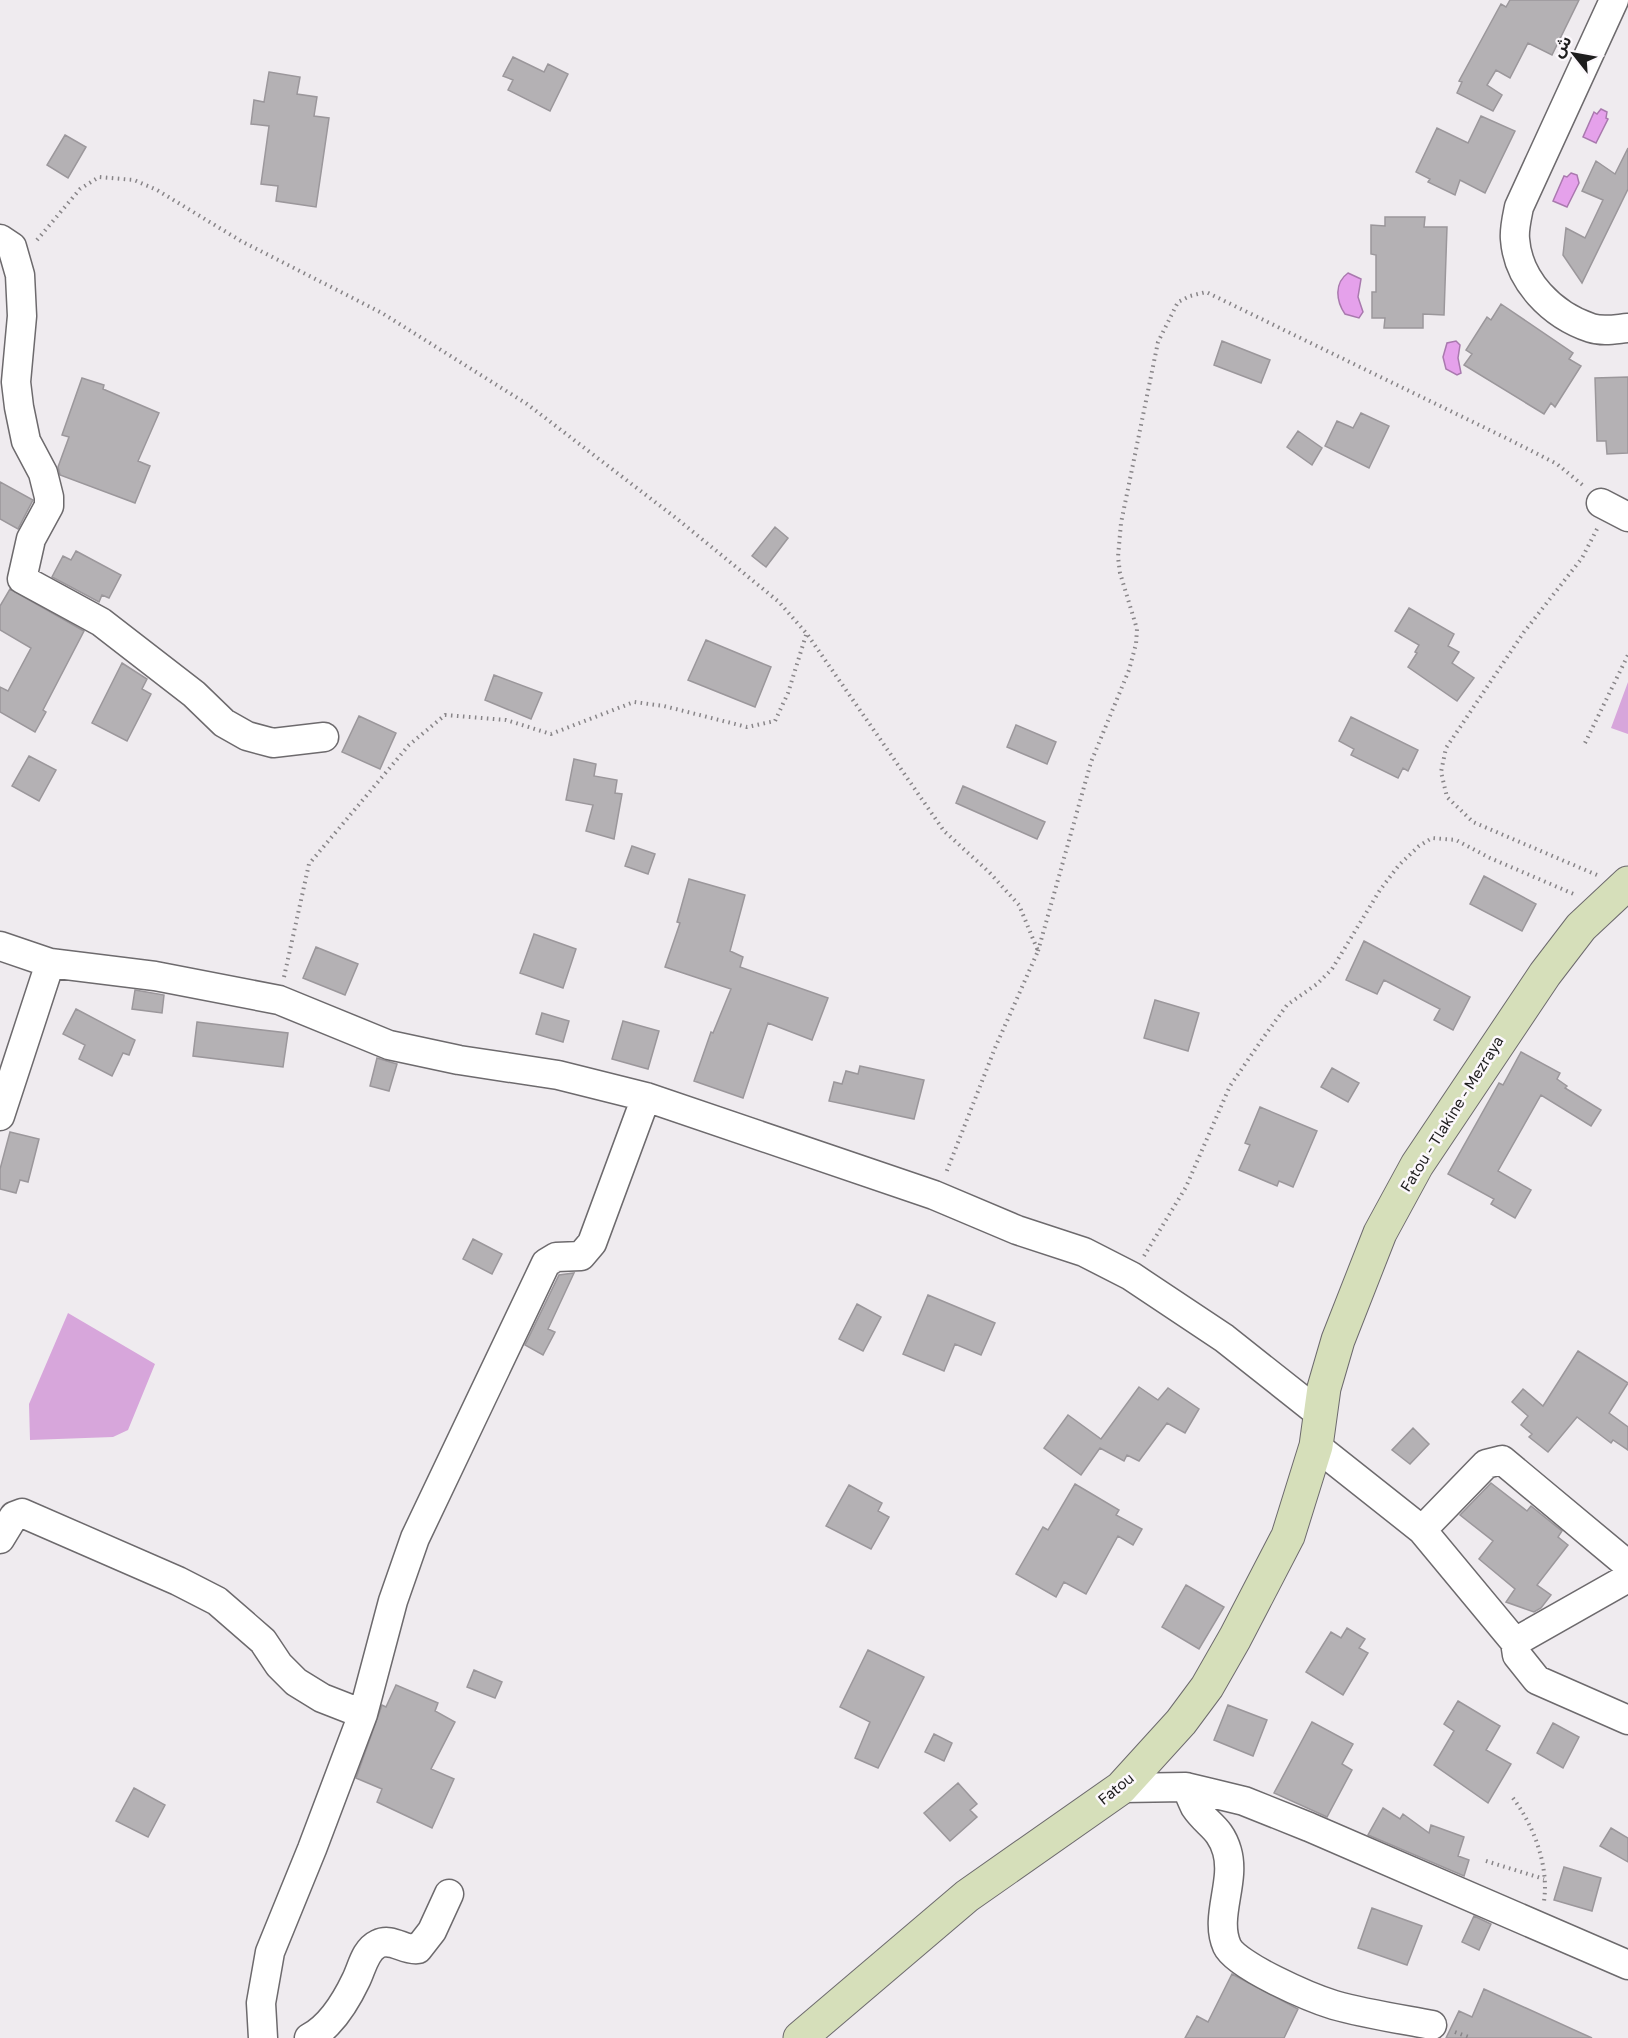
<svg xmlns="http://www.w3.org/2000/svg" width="1628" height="2038" font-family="'Golos Text','Noto Sans Arabic',sans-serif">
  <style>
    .green { fill: #d7a6db }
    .water { fill: #e5a1eb; stroke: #a979ae; stroke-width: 1.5 }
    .building { fill: #b4b1b4; stroke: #9b979b; stroke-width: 1.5 }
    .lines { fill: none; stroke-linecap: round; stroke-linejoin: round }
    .street-casing { stroke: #6d6a6d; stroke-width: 31 }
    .secondary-casing { stroke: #6d6a6d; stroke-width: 35 }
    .path { stroke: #888588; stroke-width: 4; stroke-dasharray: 1.5 4.5; stroke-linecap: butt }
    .street { stroke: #fff; stroke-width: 28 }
    .secondary { stroke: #d6dfba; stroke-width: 33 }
    .labels { text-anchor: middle; stroke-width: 5; stroke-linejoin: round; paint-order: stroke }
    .street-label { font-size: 15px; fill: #1e1d1e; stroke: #fcf8fc }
  </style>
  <rect width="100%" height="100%" fill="#efebef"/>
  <path class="green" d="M 1628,682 L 1628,734 L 1611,728 Z
    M 68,1313 L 155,1364 L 128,1430 L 113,1437 L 30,1440 L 29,1404 Z"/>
  <path class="water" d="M 1601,109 L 1607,112 L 1606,118 L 1608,119 L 1596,143 L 1583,137 L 1594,112 L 1597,114 Z
    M 1571,173 L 1577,175 L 1579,183 L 1567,207 L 1553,201 L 1564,176 L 1567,177 Z
    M 1348,273 L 1361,279 L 1358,297 L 1363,312 L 1359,318 L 1345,314 C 1336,301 1334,283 1348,273 Z
    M 1456,341 L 1460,345 L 1458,358 L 1461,373 L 1457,375 L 1446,369 L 1443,357 L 1447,343 Z"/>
  <path class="building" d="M 1510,0 L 1579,0 L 1552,55 L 1528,43 L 1510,78 L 1496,70 L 1487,85 L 1502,95 L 1493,111 L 1457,93 L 1462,82 L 1459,81 L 1501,4 L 1506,7 Z
    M 513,57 L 544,72 L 548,64 L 568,74 L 550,111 L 508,90 L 513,80 L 503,76 Z
    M 269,72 L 300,77 L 297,94 L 317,97 L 314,116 L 329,118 L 316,207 L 276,201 L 278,186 L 261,184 L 269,126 L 251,124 L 254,100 L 264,102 Z
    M 1481,116 L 1515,131 L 1485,193 L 1460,180 L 1455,195 L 1428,182 L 1430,179 L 1416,172 L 1437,128 L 1468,143 Z
    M 65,135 L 86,147 L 68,178 L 47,165 Z
    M 1628,148 L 1628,189 L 1582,283 L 1563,255 L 1566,228 L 1585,238 L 1603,200 L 1582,191 L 1596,161 L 1615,174 Z
    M 1385,217 L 1425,217 L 1424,227 L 1447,227 L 1444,315 L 1423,314 L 1423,328 L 1384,328 L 1385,318 L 1372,318 L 1372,292 L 1376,292 L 1376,255 L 1371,254 L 1371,225 L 1385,226 Z
    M 1501,304 L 1573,353 L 1569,359 L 1581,366 L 1555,407 L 1551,403 L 1544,414 L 1464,365 L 1472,354 L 1466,350 L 1487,317 L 1491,320 Z
    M 1222,341 L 1270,360 L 1261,383 L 1214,365 Z
    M 1628,377 L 1628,453 L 1607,454 L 1606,441 L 1597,441 L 1595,378 Z
    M 82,378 L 104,385 L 103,389 L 159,413 L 138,461 L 150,466 L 135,503 L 60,475 L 58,467 L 69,437 L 62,435 Z
    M 1361,413 L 1389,426 L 1369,468 L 1325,446 L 1337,421 L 1353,428 Z
    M 1298,431 L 1322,448 L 1312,465 L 1287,447 Z
    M 0,482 L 33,500 L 18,529 L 0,519 Z
    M 775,527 L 788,538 L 766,567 L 752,556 Z
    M 76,551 L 121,575 L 109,598 L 102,595 L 99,602 L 52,577 L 63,556 L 71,560 Z
    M 10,589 L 84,631 L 43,710 L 46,712 L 35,732 L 0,712 L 0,687 L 8,691 L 31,648 L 0,630 L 0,606 Z
    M 1409,608 L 1454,634 L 1448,646 L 1459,652 L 1452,663 L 1474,678 L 1457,701 L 1408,667 L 1417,653 L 1415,652 L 1419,645 L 1395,631 Z
    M 706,640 L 771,667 L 755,707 L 688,680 Z
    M 122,663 L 147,679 L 142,689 L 151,694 L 127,741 L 92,723 Z
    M 494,675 L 542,693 L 531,719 L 485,700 Z
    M 359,716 L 396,733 L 380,769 L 342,752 Z
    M 1351,717 L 1418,750 L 1408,771 L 1403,768 L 1398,778 L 1351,755 L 1354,749 L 1339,741 Z
    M 1016,725 L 1056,742 L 1047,764 L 1007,747 Z
    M 29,756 L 56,770 L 39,801 L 12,786 Z
    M 574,759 L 596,764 L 594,776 L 617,780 L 615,793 L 622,794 L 614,839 L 586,831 L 593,805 L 566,800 Z
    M 963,786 L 1045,822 L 1037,839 L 956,803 Z
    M 632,846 L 655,854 L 648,874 L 625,866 Z
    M 1484,876 L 1536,904 L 1522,931 L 1470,904 Z
    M 689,879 L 745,895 L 730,951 L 743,957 L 740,967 L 828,998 L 812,1040 L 768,1023 L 743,1098 L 694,1081 L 711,1032 L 713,1033 L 731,989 L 665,967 L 680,923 L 677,922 Z
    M 534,934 L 576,949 L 563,988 L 520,973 Z
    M 1364,941 L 1470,997 L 1453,1030 L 1434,1020 L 1440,1009 L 1384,980 L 1377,994 L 1346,980 Z
    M 316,947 L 358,964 L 345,995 L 303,978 Z
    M 135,990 L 164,995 L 162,1013 L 132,1009 Z
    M 1155,1000 L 1199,1013 L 1188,1051 L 1144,1038 Z
    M 76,1009 L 135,1040 L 129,1055 L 123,1053 L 112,1076 L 79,1059 L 85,1045 L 63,1034 Z
    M 542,1013 L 569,1021 L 563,1042 L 536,1034 Z
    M 623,1021 L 659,1031 L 648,1069 L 612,1059 Z
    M 197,1022 L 288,1033 L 283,1067 L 193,1056 Z
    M 1521,1052 L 1560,1073 L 1557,1079 L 1567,1086 L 1565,1088 L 1601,1110 L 1591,1126 L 1541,1095 L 1498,1171 L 1531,1190 L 1515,1218 L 1491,1204 L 1494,1199 L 1448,1174 L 1499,1083 L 1503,1085 Z
    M 377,1058 L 397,1064 L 389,1091 L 370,1086 Z
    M 860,1066 L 924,1080 L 914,1119 L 829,1101 L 834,1082 L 842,1084 L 846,1071 L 858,1074 Z
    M 1332,1068 L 1359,1083 L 1348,1102 L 1321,1087 Z
    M 1260,1107 L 1317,1131 L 1293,1187 L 1279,1181 L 1277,1186 L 1239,1170 L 1250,1145 L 1245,1143 Z
    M 10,1132 L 39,1139 L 28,1182 L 20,1180 L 16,1193 L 0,1189 L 0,1169 Z
    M 473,1239 L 502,1254 L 492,1274 L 463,1259 Z
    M 574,1273 L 548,1329 L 555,1332 L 543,1355 L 525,1345 L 559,1275 Z
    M 928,1295 L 995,1323 L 981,1355 L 955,1344 L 944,1371 L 903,1354 Z
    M 857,1304 L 881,1317 L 863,1351 L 839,1339 Z
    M 1578,1351 L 1628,1383 L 1609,1413 L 1628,1427 L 1628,1450 L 1613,1440 L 1611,1443 L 1577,1417 L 1548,1452 L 1529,1437 L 1532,1434 L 1521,1425 L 1528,1416 L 1512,1402 L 1523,1389 L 1543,1406 Z
    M 1139,1387 L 1158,1400 L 1168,1388 L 1199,1409 L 1185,1433 L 1167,1423 L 1139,1461 L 1127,1455 L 1124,1461 L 1100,1448 L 1081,1475 L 1044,1448 L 1068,1415 L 1101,1439 Z
    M 1413,1428 L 1429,1444 L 1410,1464 L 1392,1450 Z
    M 1491,1483 L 1527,1511 L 1531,1506 L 1562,1531 L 1558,1537 L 1568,1545 L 1537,1585 L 1551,1595 L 1541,1608 L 1534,1612 L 1506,1602 L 1515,1589 L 1479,1559 L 1493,1541 L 1460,1515 Z
    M 1075,1484 L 1119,1510 L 1116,1515 L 1142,1529 L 1133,1545 L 1118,1536 L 1086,1594 L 1064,1582 L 1056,1597 L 1016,1574 L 1043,1527 L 1048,1530 Z
    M 849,1485 L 882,1503 L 878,1511 L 889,1517 L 871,1549 L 826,1526 Z
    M 1186,1585 L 1224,1607 L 1199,1649 L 1162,1627 Z
    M 1347,1628 L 1365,1639 L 1359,1648 L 1368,1653 L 1343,1695 L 1306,1672 L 1331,1632 L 1341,1638 Z
    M 868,1650 L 924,1677 L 878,1768 L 855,1758 L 870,1722 L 840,1707 Z
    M 474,1670 L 502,1682 L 495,1698 L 467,1687 Z
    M 396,1685 L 438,1703 L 435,1711 L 455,1722 L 431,1769 L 454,1779 L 432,1828 L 377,1802 L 382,1789 L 356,1778 L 382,1705 L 386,1707 Z
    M 1458,1701 L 1500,1726 L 1486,1750 L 1511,1764 L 1488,1803 L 1434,1765 L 1454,1731 L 1444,1724 Z
    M 1228,1705 L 1267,1720 L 1253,1756 L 1214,1740 Z
    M 1312,1722 L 1353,1744 L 1342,1764 L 1352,1770 L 1327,1817 L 1274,1793 Z
    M 1553,1723 L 1579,1737 L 1563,1768 L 1537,1753 Z
    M 934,1734 L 952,1743 L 944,1761 L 925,1752 Z
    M 958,1783 L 977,1804 L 970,1810 L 977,1817 L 950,1841 L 924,1813 Z
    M 134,1788 L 165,1805 L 148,1837 L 116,1821 Z
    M 1383,1808 L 1400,1819 L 1403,1814 L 1429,1833 L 1431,1825 L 1464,1837 L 1458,1856 L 1469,1860 L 1464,1876 L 1368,1835 Z
    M 1611,1828 L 1628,1838 L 1628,1862 L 1600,1846 Z
    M 1564,1867 L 1601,1878 L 1592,1911 L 1554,1900 Z
    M 1372,1908 L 1422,1926 L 1407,1965 L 1358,1948 Z
    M 1474,1916 L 1491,1924 L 1479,1950 L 1462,1942 Z
    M 1232,1974 L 1298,2009 L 1284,2038 L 1185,2038 L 1197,2016 L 1208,2022 Z
    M 1484,1989 L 1592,2038 L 1446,2038 L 1459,2011 L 1472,2017 Z"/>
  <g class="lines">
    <g class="street-casing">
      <path id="street" d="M 1614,0 L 1519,207 C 1517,217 1514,229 1515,239 C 1518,281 1552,315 1591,328 C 1603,332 1616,329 1628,328
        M 0,239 L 12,247 L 20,275 L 22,316 L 16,382 L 19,407 L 26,441 L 43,473 L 49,497 L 49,506 L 31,539 L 22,579 L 101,622 L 194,694 L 224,723 L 247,736 L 273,743 L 324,737
        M 1601,503 L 1628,517
        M 0,946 L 50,963 L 155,976 L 279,1000 L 389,1045 L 459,1060 L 558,1075 L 646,1097 L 934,1195 L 1017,1230 L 1084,1252 L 1131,1276 L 1224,1338 L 1320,1414
        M 0,1116 L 50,963
        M 1316,1446 L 1422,1530 L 1515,1642 L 1517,1655 L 1537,1680 L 1628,1720
        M 1422,1530 L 1486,1464 L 1502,1460 L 1628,1565
        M 0,1539 L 14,1516 L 22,1513 L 178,1581 L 217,1601 L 263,1641 L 279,1665 L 296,1682 L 322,1698 L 363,1714
        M 1515,1642 L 1628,1578
        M 1186,1787 L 1244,1801 L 1309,1827 L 1628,1965
        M 1121,1788 L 1186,1787 C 1189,1793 1192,1801 1195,1807 C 1207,1825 1220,1827 1227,1851 C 1236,1882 1214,1917 1227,1946 C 1236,1966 1311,1998 1334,2005 C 1366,2014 1400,2019 1432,2025
        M 263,2038 L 261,2003 L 270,1952 L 312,1849 L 363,1714 L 393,1601 L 415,1538 L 546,1263 L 556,1257 L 581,1256 L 592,1243 L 646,1097
        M 309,2038 C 330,2027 346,2001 356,1980 C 362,1968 365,1950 378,1944 C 392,1937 404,1951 418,1949 L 432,1931 L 449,1894"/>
    </g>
    <g class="secondary-casing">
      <path id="secondary" d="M 800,2038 L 967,1896 L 1121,1788 L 1181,1722 L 1207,1687 L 1235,1638 L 1288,1536 L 1316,1446 L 1324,1388 L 1338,1340 L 1380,1233 L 1417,1165 L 1545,974 L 1581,927 L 1628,883"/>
    </g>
    <path class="path" d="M 37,240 L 80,189 L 99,177 L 134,180 L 157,190 L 241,241 L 382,313 L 527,404 L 676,518 L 779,602 L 807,634 L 944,831 L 989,872 L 1019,905 L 1038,951 L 995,1048 L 946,1173
      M 1597,529 L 1582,558 L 1524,632 L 1446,748 L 1441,772 L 1447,797 L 1473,822 L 1597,875
      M 1585,743 L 1628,655
      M 1038,951 L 1091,762 L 1129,670 L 1136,644 L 1137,629 L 1120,573 L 1118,557 L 1121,523 L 1158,342 L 1178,302 L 1190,296 L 1206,292 L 1512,441 L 1557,464 L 1585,487
      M 284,977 L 309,864 L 409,745 L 445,715 L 506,720 L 551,734 L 634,702 L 664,706 L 747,727 L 775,721 L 788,693 L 806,635
      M 1144,1256 L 1186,1187 L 1230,1086 L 1263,1038 L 1287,1005 L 1317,984 L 1332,969 L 1380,890 L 1399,865 L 1419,846 L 1432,838 L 1456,840 L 1490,858 L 1576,895
      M 1513,1798 C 1534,1826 1549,1866 1544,1901
      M 1486,1861 L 1544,1879
      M 1455,2032 L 1471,2038"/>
    <use href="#street" class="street"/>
    <use href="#secondary" class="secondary"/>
  </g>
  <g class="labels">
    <g class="street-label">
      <text transform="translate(1452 1114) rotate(-58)" y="5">Fatou - Tlakine - Mezraya</text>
      <text transform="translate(1116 1789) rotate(-39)" y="5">Fatou</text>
    </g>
  </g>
  <g transform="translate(1574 54) rotate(301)" stroke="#fcf8fc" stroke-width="4.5" paint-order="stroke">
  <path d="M0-4.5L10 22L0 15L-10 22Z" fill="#1e1d1e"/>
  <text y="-9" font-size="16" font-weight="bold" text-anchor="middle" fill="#1e1d1e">ش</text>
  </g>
</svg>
